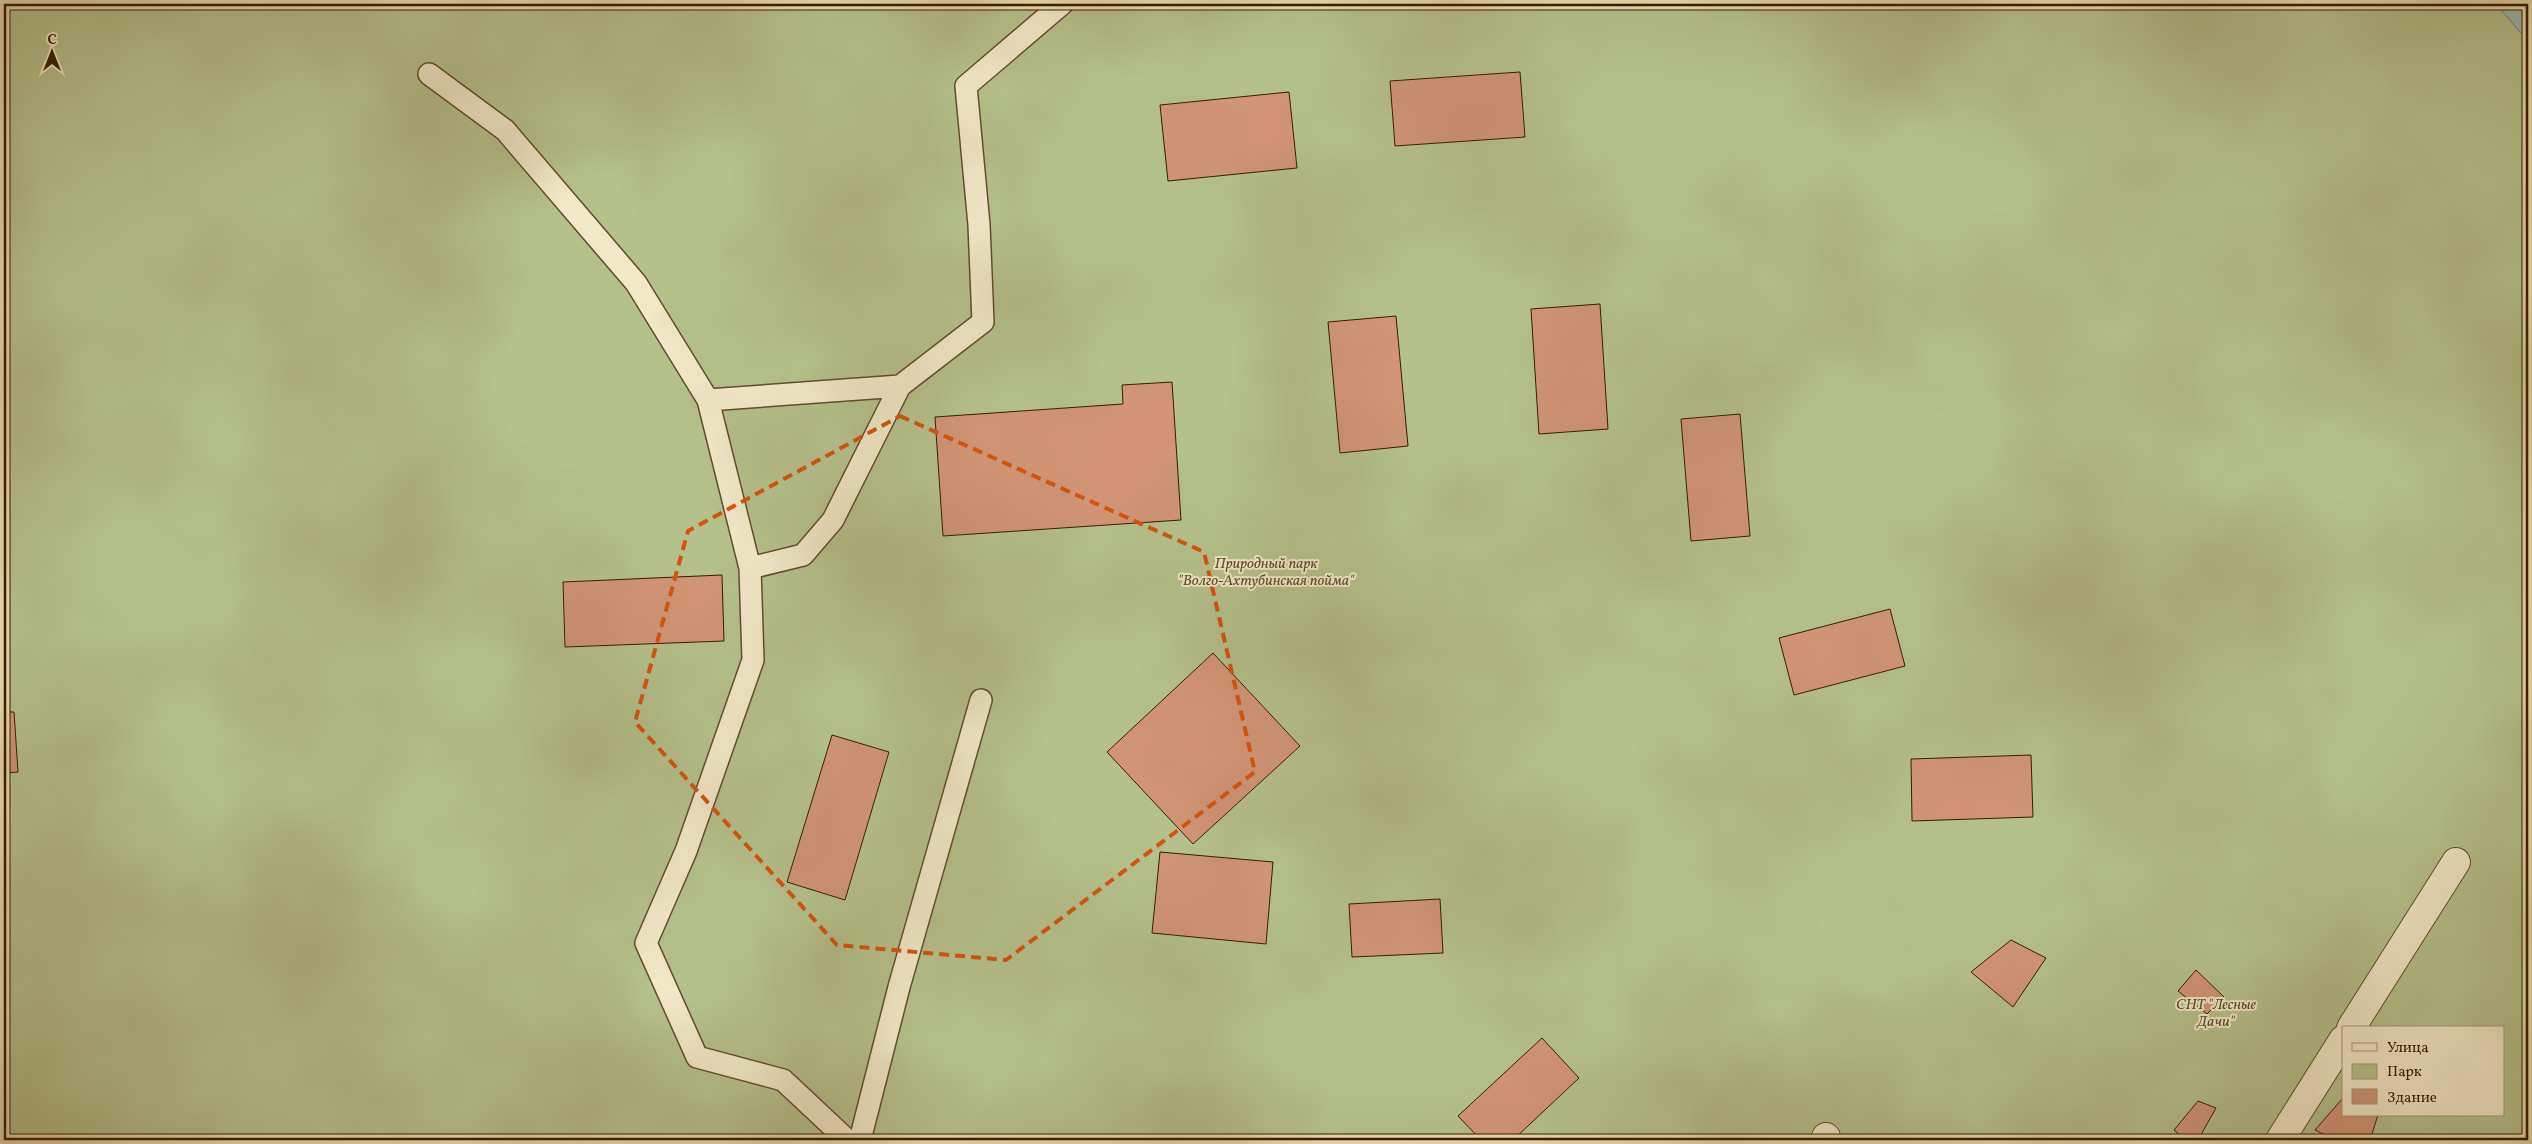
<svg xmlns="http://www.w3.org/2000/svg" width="2532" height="1144" font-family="Vollkorn,serif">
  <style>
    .green { fill: #b4c18b; stroke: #746e48; fill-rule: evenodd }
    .water { fill: #9db9b4; stroke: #737a6e }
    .building { fill: #d19576; stroke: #331b06 }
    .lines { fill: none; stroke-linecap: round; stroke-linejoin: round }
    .lane-casing { stroke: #614b2f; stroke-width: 24 }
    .street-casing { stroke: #614b2f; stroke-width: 30 }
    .lane { stroke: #f1e8c8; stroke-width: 21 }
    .street { stroke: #f1e8c8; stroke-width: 28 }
    .marked { fill: none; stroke: #d6530b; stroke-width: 4; stroke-dasharray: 10 6; stroke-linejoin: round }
    .labels { text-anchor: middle; stroke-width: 4; stroke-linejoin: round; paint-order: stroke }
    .park-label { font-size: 15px; font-style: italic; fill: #5a4d2e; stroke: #f1e8c8 }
  </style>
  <rect width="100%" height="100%" fill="#eadcaa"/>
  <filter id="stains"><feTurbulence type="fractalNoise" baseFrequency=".004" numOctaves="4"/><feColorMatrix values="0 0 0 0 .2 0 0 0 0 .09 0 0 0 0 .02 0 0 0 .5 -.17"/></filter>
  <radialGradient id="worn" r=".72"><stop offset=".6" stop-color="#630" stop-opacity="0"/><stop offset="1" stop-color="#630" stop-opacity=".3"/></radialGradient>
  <path class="green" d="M 4,4 L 2528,4 L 2528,1140 L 4,1140 ZM 2343,1028 L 2503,1028 L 2503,1115 L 2343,1115 Z"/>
  <path class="water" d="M 2496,4 L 2528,4 L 2528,41 Z"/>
  <path class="building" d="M 1520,72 L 1525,137 L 1395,146 L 1390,81 Z
    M 1289,92 L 1297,168 L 1168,181 L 1160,105 Z
    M 1600,304 L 1608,429 L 1539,434 L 1531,309 Z
    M 1396,316 L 1408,446 L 1340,453 L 1328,322 Z
    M 1172,382 L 1181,520 L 943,536 L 935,417 L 1123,404 L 1122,385 Z
    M 1740,414 L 1750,536 L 1691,541 L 1681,419 Z
    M 722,575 L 724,641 L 565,647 L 563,582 Z
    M 1890,609 L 1905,666 L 1794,695 L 1779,638 Z
    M 1213,653 L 1300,746 L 1193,844 L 1107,752 Z
    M 4,712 L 14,712 L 18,772 L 4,773 Z
    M 832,735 L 889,752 L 845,900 L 787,882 Z
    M 2031,755 L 2033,817 L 1912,821 L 1911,759 Z
    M 1160,852 L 1273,862 L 1266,944 L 1152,933 Z
    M 1440,899 L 1443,953 L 1352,957 L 1349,904 Z
    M 2011,940 L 2046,958 L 2013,1007 L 1971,972 Z
    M 2196,970 L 2224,997 L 2207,1014 L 2178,991 Z
    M 1542,1038 L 1579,1078 L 1513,1140 L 1481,1140 L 1458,1116 Z
    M 2343,1098 L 2343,1115 L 2378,1115 L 2370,1140 L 2335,1140 L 2315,1130 Z
    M 2198,1101 L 2216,1108 L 2198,1140 L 2186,1140 L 2174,1130 Z"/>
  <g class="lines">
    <g class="lane-casing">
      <path id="lane" d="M 429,74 L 505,130 L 636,283 L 708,400 L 750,568 L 753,660 L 686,851 L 646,943 L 697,1057 L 783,1080 L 847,1140
        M 708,400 L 900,386
        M 750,568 L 803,555 L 833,520 L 900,386 L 983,322 L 979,225 L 966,86 L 1062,4
        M 860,1140 L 899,987 L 981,700"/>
    </g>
    <g class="street-casing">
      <path id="street" d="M 2351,1028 L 2456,862
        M 1826,1137 L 1826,1140
        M 2280,1140 L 2343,1040"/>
    </g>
    <use href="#lane" class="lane"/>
    <use href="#street" class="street"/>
  </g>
  <path class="marked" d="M 900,416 L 1204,552 L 1255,772 L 1006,960 L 837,945 L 635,722 L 688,531 Z"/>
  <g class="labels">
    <g class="park-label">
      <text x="1266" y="568">Природный парк<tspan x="1266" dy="17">"Волго-Ахтубинская пойма"</tspan></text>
      <text x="2216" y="1009">СНТ "Лесные<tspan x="2216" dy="17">Дачи"</tspan></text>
    </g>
  </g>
  <rect width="2532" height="1144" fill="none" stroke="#eadcaa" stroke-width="20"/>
  <rect x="5" y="5" width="2522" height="1134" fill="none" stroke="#331b06" stroke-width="2.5"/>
  <rect x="10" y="10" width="2512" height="1124" fill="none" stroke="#331b06"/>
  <rect x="2342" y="1026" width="162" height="90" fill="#f1e8c8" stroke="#a5967a"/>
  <rect x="2352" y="1043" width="25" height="8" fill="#f1e8c8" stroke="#a5967a"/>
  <text x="2387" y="1052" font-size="15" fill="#331b06">Улица</text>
  <rect x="2352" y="1064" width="25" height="15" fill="#b4c18b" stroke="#a5967a"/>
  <text x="2387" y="1076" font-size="15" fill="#331b06">Парк</text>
  <rect x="2352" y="1089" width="25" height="15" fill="#d19576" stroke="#a5967a"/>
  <text x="2387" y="1102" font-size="15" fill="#331b06">Здание</text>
  <g transform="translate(52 52)" stroke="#f1e8c8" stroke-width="4" paint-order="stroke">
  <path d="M0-4L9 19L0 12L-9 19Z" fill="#331b06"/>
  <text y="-8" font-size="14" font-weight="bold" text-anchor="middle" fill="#331b06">С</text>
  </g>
  <rect width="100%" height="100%" filter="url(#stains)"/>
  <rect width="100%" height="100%" fill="url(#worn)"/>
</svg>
